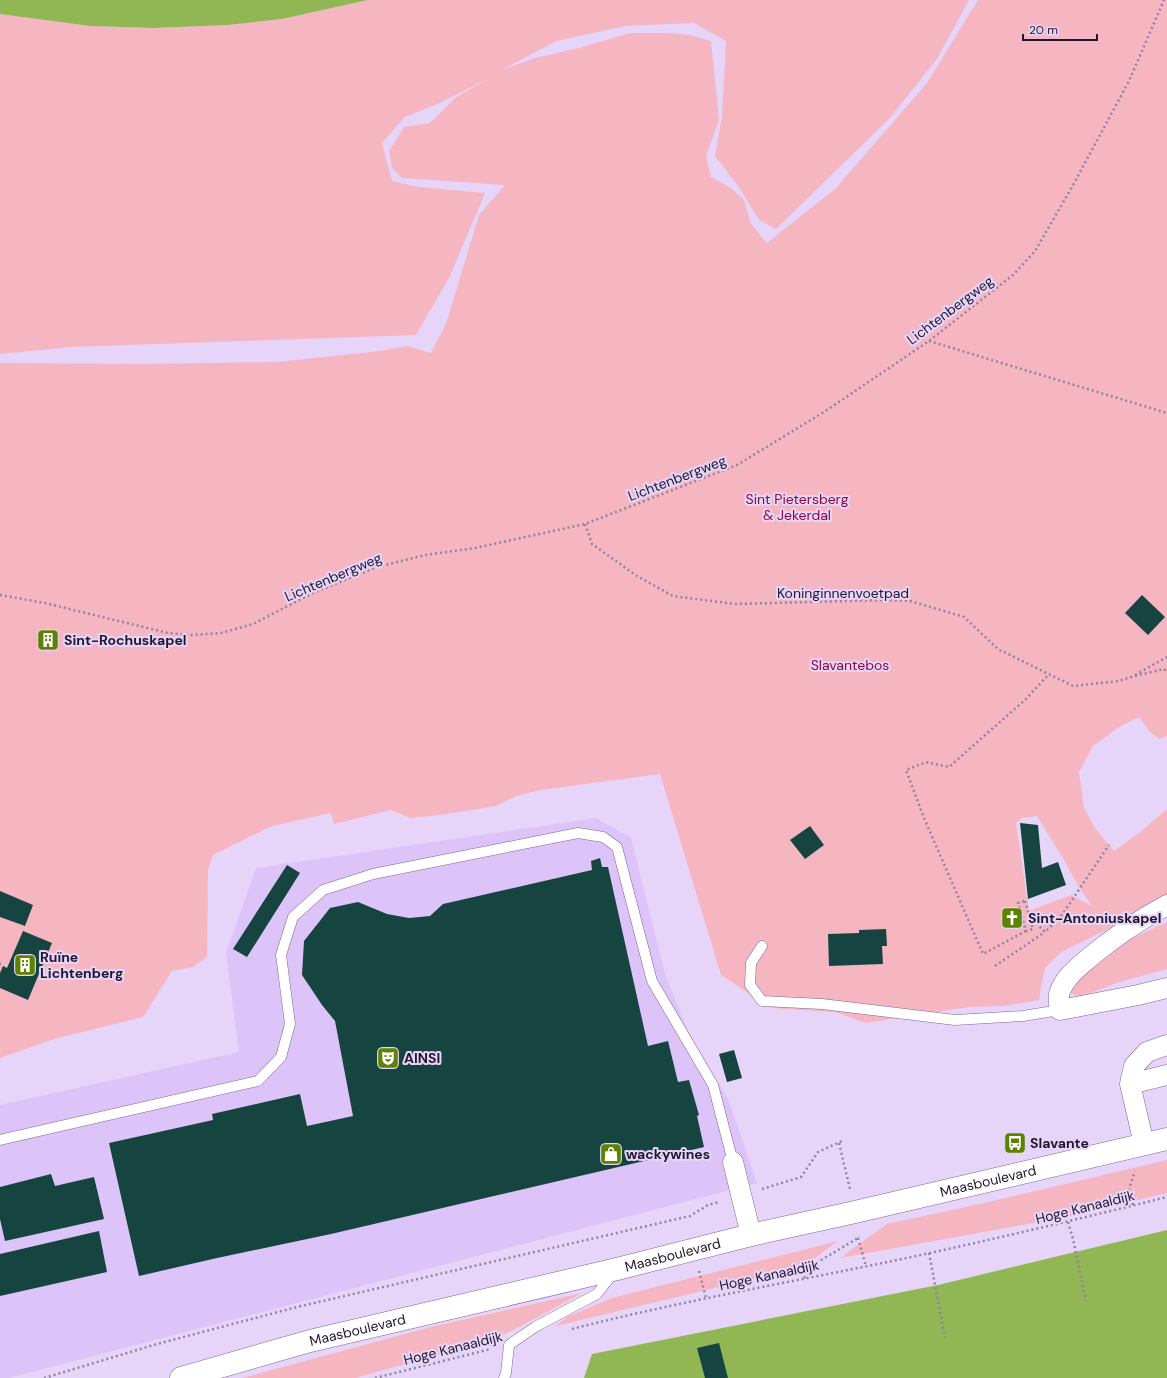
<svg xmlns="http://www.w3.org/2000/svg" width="1167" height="1378" font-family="'DM Sans',sans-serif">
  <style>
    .built { fill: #ddc4f8 }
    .green { fill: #f6b6c1; fill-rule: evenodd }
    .water { fill: #91b754 }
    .building { fill: #164440 }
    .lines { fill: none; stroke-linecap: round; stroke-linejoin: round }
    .service-casing { stroke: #7f6598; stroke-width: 11 }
    .minor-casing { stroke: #7f6598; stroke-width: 21 }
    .tertiary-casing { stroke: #7f6598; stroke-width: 23 }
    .path { stroke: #9283a0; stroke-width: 2.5; stroke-dasharray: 2 3; stroke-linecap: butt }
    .service { stroke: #fff; stroke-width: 10 }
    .minor { stroke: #fff; stroke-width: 20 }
    .tertiary { stroke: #fff; stroke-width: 22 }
    .labels { text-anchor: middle; stroke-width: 4; stroke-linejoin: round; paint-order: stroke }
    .street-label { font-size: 14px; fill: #22172c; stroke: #e6d5f8 }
    .park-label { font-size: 14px; fill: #90073e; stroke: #e6d5f8 }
    .poi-label { font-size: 14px; font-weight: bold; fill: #22172c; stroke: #e6d5f8; text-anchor: start }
  </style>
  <rect width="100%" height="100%" fill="#e6d5f8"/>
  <path class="built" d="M 596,818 L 631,838 L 666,977 L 688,1031 L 729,1101 L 757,1183 L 9,1378 L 0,1378 L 0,1105 L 239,1052 L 226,953 L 256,868 Z"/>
  <path class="green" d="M 368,0 L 969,0 L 937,59 L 890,118 L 776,229 L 759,220 L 738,186 L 715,156 L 722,116 L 726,41 L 694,23 L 626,26 L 556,41 L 502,70 L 535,58 L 579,48 L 630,33 L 669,33 L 690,35 L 711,41 L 719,120 L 706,156 L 711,177 L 731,188 L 744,200 L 751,224 L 767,243 L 836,188 L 927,83 L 978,0 L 1167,0 L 1167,736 L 1159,739 L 1150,732 L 1139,717 L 1119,727 L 1093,746 L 1079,772 L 1084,808 L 1095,828 L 1114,851 L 1139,833 L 1167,809 L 1167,899 L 1060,953 L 1045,968 L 1041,987 L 1039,1000 L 1004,1006 L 969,1007 L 866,1023 L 835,1012 L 771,1008 L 721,975 L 660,774 L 541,790 L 516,796 L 496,806 L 447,814 L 410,818 L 391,810 L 334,824 L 331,813 L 272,826 L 213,855 L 208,870 L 207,957 L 193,967 L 172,971 L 143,1017 L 54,1039 L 0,1058 L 0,363 L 146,364 L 277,362 L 380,351 L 407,346 L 431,353 L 446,324 L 479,215 L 505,185 L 402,178 L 392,168 L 389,151 L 404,127 L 430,123 L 455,98 L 489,78 L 440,103 L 405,117 L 382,143 L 392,181 L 419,187 L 485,193 L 450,276 L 416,335 L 72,347 L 0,354 L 0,14 L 90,26 L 154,28 L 228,25 L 282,19 ZM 1037,816 L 1064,860 L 1077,884 L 1092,906 L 1071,895 L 1029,911 L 1016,823 L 1022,818 Z
    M 1167,922 L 1167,969 L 1116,983 L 1081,997 L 1068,992 L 1085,960 Z
    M 1167,1160 L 1167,1193 L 1067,1217 L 840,1258 L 887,1224 L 984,1203 Z
    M 838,1241 L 803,1267 L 556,1326 L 567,1317 L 612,1298 Z
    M 582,1293 L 521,1326 L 495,1339 L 355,1378 L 242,1378 L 431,1327 Z"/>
  <path class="water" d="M 0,0 L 368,0 L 282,19 L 228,25 L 154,28 L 90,26 L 0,14 Z
    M 1167,1230 L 1167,1378 L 584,1378 L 592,1354 L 938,1285 Z"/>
  <path class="building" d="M 1142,595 L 1165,617 L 1148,635 L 1125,613 Z
    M 49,635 L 52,639 L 51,643 L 47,644 L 44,640 L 45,636 Z
    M 1020,823 L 1038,825 L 1042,868 L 1058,862 L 1066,885 L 1028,899 Z
    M 810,826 L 824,845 L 805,859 L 790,840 Z
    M 600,858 L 602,867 L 608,867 L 648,1046 L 668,1041 L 678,1082 L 689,1080 L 699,1115 L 697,1116 L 704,1147 L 331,1234 L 217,1258 L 139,1276 L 109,1143 L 213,1120 L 212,1114 L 300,1094 L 307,1126 L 353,1116 L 335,1021 L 322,1005 L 302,975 L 304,941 L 330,908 L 358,902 L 387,914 L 409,918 L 430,916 L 443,904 L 592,870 L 591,861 Z
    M 287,865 L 300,873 L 247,957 L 233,949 Z
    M 0,891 L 33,905 L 25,926 L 0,917 Z
    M 1018,911 L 1020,924 L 1009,926 L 1005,923 L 1004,918 L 1006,913 Z
    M 886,929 L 887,946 L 882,946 L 883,964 L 829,966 L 828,934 L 859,933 L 859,930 Z
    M 23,931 L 52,943 L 28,1000 L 0,988 L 0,973 L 3,966 L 7,968 Z
    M 734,1050 L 742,1078 L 727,1082 L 719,1054 Z
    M 51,1174 L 55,1186 L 94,1177 L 104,1219 L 5,1241 L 0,1219 L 0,1187 Z
    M 99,1231 L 107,1272 L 0,1296 L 0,1254 Z
    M 719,1343 L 728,1378 L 705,1378 L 697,1348 Z"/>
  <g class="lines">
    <g class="service-casing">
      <path id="service" d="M 762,946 L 751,963 L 750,985 L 762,1001 L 822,1004 L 955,1020 L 1023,1016 L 1060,1010
        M 0,1140 L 258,1081 L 281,1057 L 290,1024 L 281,955 L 293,917 L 323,890 L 373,874 L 578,833 L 603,837 L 617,847 L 652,981 L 713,1085 L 733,1162
        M 504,1378 L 506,1373 L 509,1345 L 535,1327 L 597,1294 L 614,1272"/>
    </g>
    <g class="minor-casing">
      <path id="minor" d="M 1167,905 C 1139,920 1114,937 1090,957 C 1079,967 1067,975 1061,989 C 1057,996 1059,1003 1060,1010 L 1138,995 L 1167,988
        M 1130,1084 L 1167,1075
        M 1144,1144 L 1130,1084 L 1134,1066 L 1147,1052 L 1167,1045
        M 733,1162 L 751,1235"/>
    </g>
    <g class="tertiary-casing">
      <g id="tertiary">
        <path id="s1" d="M 181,1378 L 310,1341 L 617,1269 L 751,1235 L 855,1212 L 1167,1139"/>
      </g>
    </g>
    <path class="path" d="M 929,341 L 1167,413
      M 585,524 L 592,544 L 637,576 L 673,596 L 735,604 L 885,600 L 910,601 L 964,617 L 999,650 L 1002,651 L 1073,686 L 1119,681 L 1131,677 L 1164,669 L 1167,672
      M 0,595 L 45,603 L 168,633 L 192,635 L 221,633 L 253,624 L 313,593 L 377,567 L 425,555 L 475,548 L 585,524 L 737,465 L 824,412 L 929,341 L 1013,275 L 1035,251 L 1072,187 L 1129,81 L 1164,0
      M 1135,675 L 1167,657
      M 1025,901 L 1033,929 L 1026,931 L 1018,903 Z
      M 1029,916 L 1035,914 L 1038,925 L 1045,932 L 1062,915 L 1109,845
      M 1026,931 L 983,954 L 924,818 L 906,770 L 926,762 L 949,767 L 1026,699 L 1049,674
      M 0,964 L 1,964
      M 995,966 L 1045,932
      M 839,1143 L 850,1189
      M 762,1189 L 801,1177 L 818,1152 L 842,1141
      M 1133,1205 L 1129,1189 L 1135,1171
      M 1068,1222 L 1073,1239 L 1086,1301
      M 858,1238 L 866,1266
      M 929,1253 L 945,1338
      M 699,1271 L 706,1298
      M 804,1278 L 813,1265 L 858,1238 L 859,1236
      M 572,1329 C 681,1301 792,1282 902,1259 C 991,1240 1079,1219 1167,1197
      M 44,1378 L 157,1344 L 297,1307 L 690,1216 L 708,1205 L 719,1202
      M 375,1378 L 491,1349"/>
    <use href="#service" class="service"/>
    <use href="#minor" class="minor"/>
    <use href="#tertiary" class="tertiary"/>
  </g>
  <defs>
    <g id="building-square" transform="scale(1.15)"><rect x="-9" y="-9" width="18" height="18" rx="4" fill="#5d8200" stroke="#e6d5f8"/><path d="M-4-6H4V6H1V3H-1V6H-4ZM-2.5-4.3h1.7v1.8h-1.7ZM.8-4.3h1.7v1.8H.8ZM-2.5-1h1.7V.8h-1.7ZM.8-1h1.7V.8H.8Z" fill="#fff"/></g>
    <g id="church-square" transform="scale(1.15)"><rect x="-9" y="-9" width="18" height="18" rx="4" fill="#5d8200" stroke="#e6d5f8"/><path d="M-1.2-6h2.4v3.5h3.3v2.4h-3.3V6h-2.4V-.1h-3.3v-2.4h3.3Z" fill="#fff"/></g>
    <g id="theatre-square" transform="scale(1.15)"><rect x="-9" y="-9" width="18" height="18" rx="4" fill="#5d8200" stroke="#e6d5f8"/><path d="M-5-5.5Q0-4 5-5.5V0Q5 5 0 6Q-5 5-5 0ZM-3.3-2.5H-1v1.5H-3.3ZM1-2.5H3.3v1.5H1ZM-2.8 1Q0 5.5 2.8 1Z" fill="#fff"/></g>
    <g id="bus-square" transform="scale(1.15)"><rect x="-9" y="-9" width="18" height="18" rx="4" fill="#5d8200" stroke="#e6d5f8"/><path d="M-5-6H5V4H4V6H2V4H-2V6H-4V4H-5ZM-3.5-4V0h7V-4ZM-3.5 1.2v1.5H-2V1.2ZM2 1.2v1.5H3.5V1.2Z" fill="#fff"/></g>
    <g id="shop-square" transform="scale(1.15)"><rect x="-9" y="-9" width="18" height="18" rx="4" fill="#5d8200" stroke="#e6d5f8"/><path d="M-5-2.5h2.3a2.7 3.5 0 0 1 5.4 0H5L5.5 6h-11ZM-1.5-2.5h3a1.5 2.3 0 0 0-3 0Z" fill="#fff"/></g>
  </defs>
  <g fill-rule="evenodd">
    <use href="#building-square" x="48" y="640"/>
    <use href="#church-square" x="1012" y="918"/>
    <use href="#building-square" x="25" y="965"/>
    <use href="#theatre-square" x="388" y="1058"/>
    <use href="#bus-square" x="1015" y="1143"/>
    <use href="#shop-square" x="611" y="1154"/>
  </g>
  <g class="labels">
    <g class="street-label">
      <text transform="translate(950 310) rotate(-37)" y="5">Lichtenbergweg</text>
      <text transform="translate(677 478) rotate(-21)" y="5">Lichtenbergweg</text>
      <text transform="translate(333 577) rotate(-23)" y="5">Lichtenbergweg</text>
      <text x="843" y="598">Koninginnenvoetpad</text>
      <text dy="5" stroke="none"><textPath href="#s1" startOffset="831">Maasboulevard</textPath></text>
      <text transform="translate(1085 1207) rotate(-14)" y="5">Hoge Kanaaldijk</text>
      <text dy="5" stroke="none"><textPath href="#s1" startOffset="507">Maasboulevard</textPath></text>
      <text transform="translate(769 1275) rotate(-12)" y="5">Hoge Kanaaldijk</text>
      <text dy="5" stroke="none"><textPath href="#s1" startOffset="183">Maasboulevard</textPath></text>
      <text transform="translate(453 1348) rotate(-14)" y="5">Hoge Kanaaldijk</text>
    </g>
    <g class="park-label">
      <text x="797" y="504">Sint Pietersberg<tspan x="797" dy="16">&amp; Jekerdal</tspan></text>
      <text x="850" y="670">Slavantebos</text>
    </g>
    <g class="poi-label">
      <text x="64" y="645">Sint-Rochuskapel</text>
      <text x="1028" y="923">Sint-Antoniuskapel</text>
      <text x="40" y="962">Ruïne<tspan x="40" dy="16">Lichtenberg</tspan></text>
      <text x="404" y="1063">AINSI</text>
      <text x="1030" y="1148">Slavante</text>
      <text x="626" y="1159">wackywines</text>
    </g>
  </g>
  <path d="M1023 34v6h74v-6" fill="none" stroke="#22172c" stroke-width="2"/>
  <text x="1029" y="34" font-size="12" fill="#22172c" stroke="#e6d5f8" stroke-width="3" paint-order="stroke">20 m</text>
</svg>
